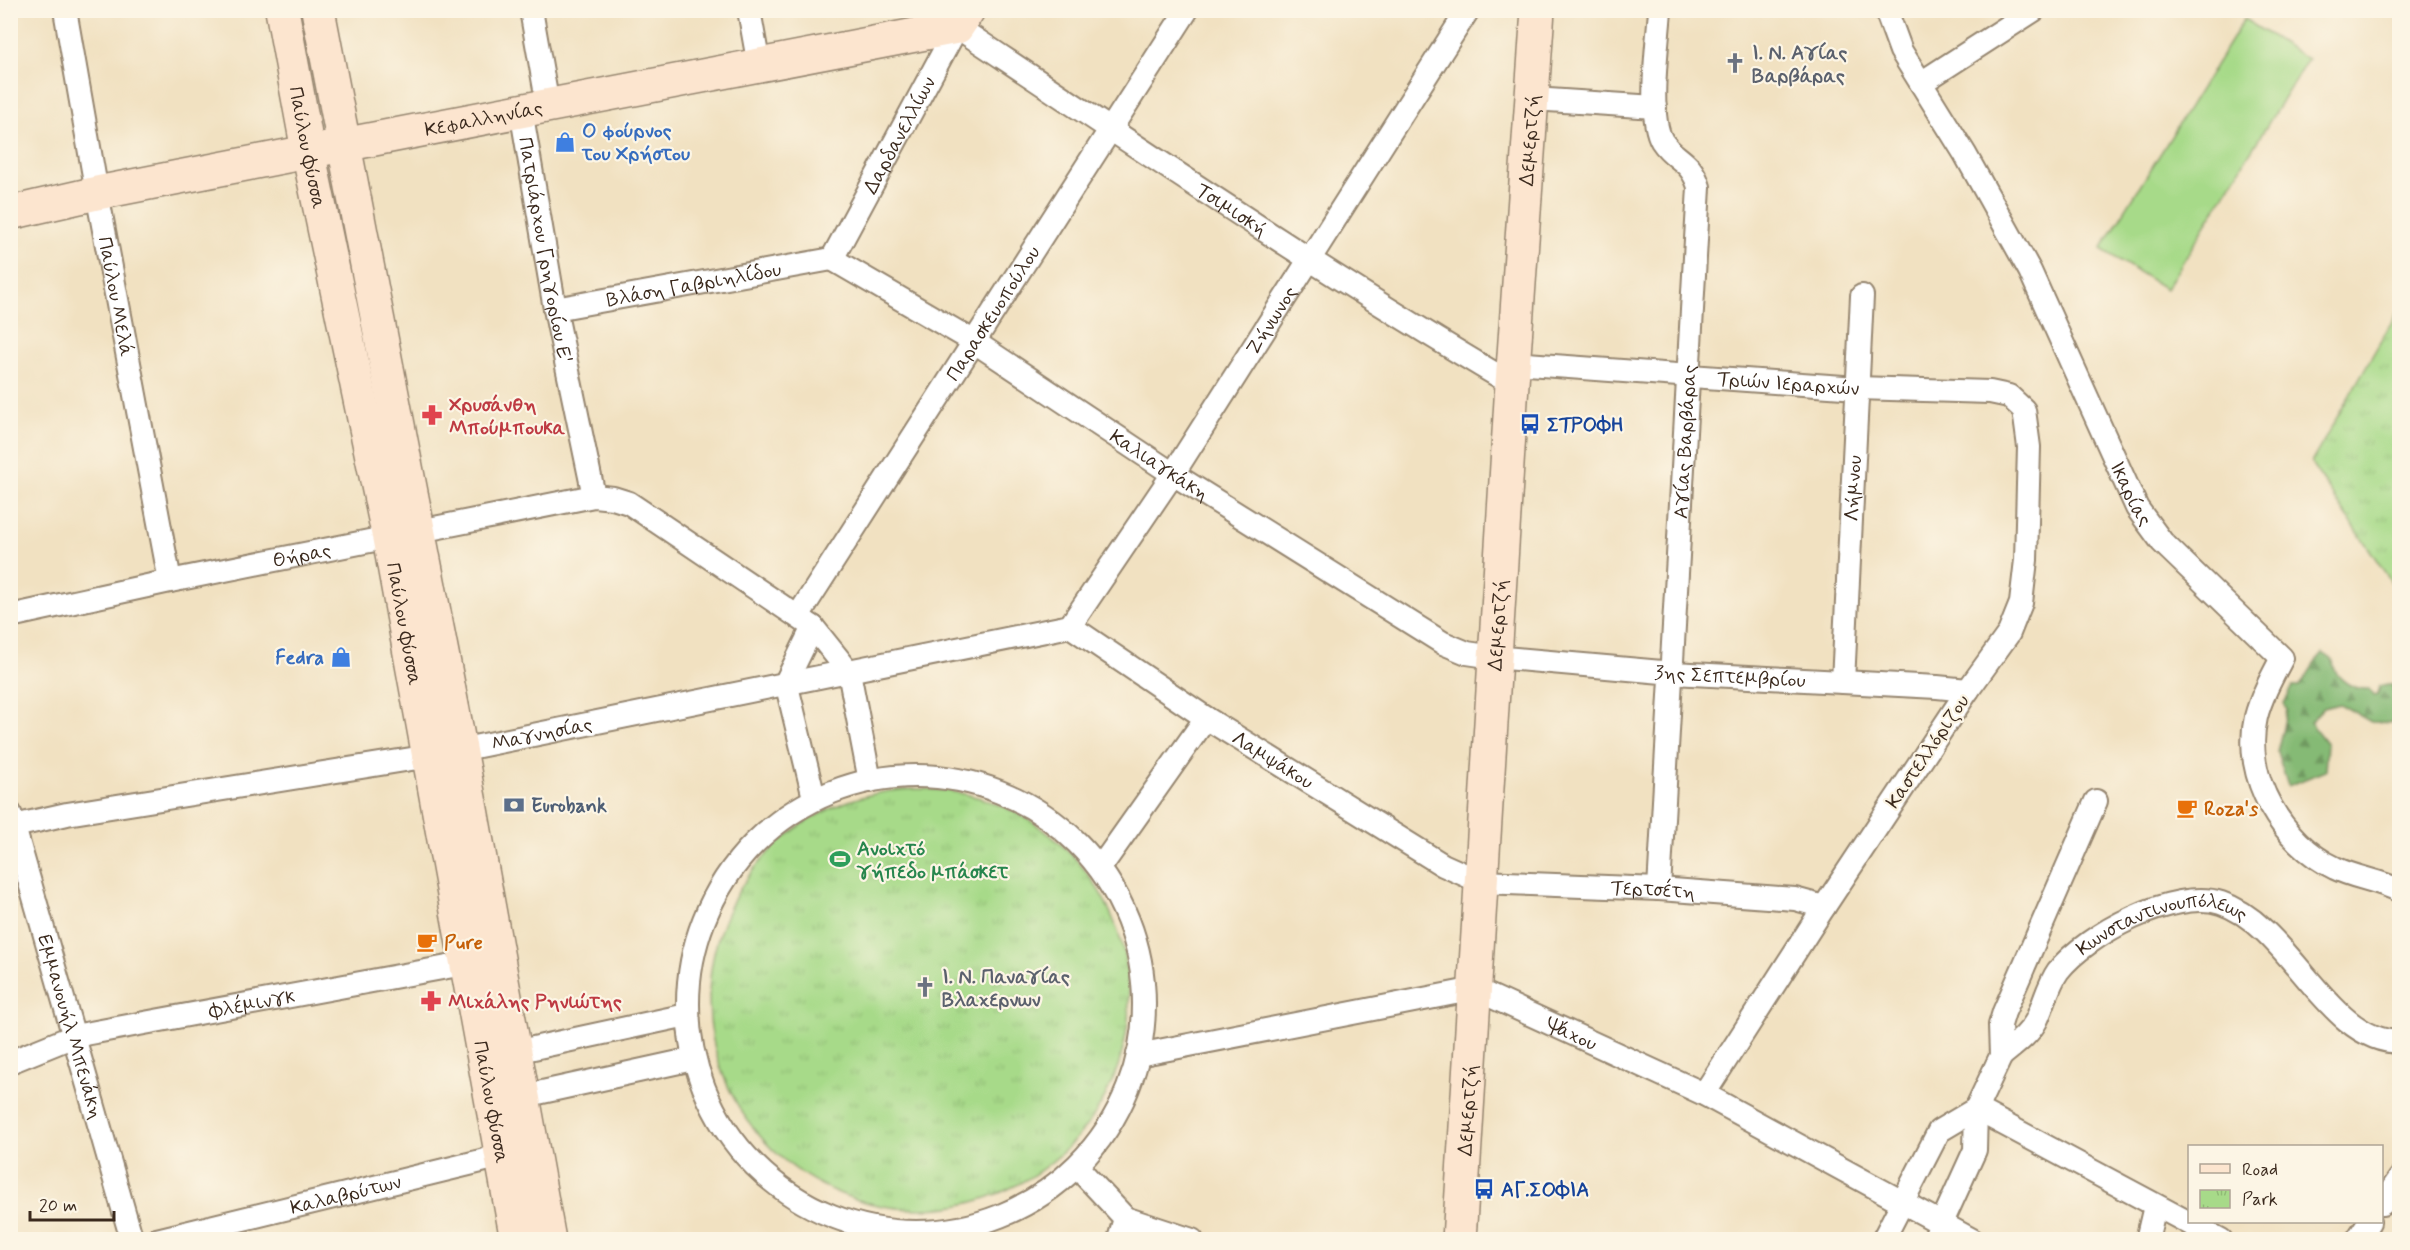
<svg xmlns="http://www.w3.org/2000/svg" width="2410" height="1250" font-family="Mynerve,sans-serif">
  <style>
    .grass { fill: #a7da89; stroke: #718254; stroke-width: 1.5 }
    .forest { fill: url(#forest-firs); stroke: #60724a; stroke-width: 1.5 }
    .park { fill: url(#park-tufts); stroke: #718254; stroke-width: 1.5 }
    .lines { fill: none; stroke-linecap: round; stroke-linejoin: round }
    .street-casing { stroke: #968670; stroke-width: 26 }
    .secondary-casing { stroke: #968670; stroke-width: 36 }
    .street { stroke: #fff; stroke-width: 22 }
    .secondary { stroke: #fce5cf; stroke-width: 33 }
    .labels { text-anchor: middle; stroke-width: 4.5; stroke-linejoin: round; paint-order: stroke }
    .worship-label { font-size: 20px; font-weight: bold; fill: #5b616d; stroke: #fcf5e5; text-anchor: start }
    .street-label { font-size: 20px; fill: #3b2a1e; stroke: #fcf5e5 }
    .shop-label { font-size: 20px; font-weight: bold; fill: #366cbe; stroke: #fcf5e5; text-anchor: start }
    .health-label { font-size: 20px; font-weight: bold; fill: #be3a42; stroke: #fcf5e5; text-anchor: start }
    .transit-label { font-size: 20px; font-weight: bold; fill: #164399; stroke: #fcf5e5; text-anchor: start }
    .service-label { font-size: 20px; font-weight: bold; fill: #4e5e75; stroke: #fcf5e5; text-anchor: start }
    .food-label { font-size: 20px; font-weight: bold; fill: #c56008; stroke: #fcf5e5; text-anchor: start }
    .leisure-label { font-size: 20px; font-weight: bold; fill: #27864d; stroke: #fcf5e5; text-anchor: start }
  </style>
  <defs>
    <pattern id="forest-firs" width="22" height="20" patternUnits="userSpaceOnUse" patternTransform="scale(1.5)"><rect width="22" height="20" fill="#85ba75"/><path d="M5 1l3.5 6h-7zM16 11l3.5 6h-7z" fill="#6e975f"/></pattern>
    <pattern id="park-tufts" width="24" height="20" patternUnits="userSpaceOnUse" patternTransform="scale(1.5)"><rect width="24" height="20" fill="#a7da89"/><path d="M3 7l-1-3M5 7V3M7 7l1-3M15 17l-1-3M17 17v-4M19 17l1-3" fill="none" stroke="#91bb76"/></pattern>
  </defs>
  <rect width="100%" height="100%" fill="#fcf5e5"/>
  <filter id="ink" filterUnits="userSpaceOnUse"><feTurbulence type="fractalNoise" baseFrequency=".0167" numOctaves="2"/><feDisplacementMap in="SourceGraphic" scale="12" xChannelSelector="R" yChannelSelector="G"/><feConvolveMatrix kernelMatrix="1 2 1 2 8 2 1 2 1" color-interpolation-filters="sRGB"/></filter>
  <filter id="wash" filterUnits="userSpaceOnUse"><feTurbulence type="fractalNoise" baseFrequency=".008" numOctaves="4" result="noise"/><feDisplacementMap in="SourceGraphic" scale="24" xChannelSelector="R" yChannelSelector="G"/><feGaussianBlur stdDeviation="1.35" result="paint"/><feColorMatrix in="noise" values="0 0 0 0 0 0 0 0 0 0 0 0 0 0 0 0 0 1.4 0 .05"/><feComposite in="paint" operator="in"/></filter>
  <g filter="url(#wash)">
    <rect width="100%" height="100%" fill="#f1e1c1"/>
    <path class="grass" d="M 2244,19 L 2308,59 L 2166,289 L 2101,249 Z"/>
    <path class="forest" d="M 2323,653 L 2333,660 C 2333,678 2352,690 2369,689 L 2374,696 L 2378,695 L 2380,686 L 2387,684 L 2393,685 L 2394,691 L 2399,690 L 2399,723 L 2371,722 L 2340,704 L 2323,708 L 2310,722 L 2327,744 L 2325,771 L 2288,786 L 2277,752 L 2287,710 L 2284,704 L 2293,686 L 2299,686 C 2309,675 2313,663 2323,653 Z"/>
    <path class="park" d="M 2399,309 L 2399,593 L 2311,463 Z
      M709 999a210 210 0 1 1 420 0a210 210 0 1 1-420 0Z"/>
  </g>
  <g filter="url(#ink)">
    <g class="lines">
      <g class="street-casing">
        <g id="street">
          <path id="s1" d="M 65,10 L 97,193 L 170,581"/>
          <path d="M 531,10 L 548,106"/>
          <path d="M 749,10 L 759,66"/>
          <path id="s2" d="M 1886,10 L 1901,51 L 1965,154 L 2030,271 L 2137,508 L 2162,542 L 2282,658 C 2272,677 2261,697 2256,717 C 2242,777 2282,843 2335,868 C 2355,878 2379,880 2400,891"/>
          <path id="s3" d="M 957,27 C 1140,149 1322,272 1512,384"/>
          <path d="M 1921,83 L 2034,10"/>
          <path d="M 1533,99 L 1655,107"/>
          <path id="s4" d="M 521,110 L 555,309 L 594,496"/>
          <path id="s5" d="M 832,259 L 973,341 L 1173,474 L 1443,643 L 1467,653 L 1494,657 L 1673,673 L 1937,687 L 1968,690"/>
          <path id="s6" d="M 832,259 L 957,27"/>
          <path id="s7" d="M 555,309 L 832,259"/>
          <path id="s8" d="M 1513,363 L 1857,388 L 1990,392 L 2009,396 L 2024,410 L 2029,447 L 2026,560 L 2021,603 L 2009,633 L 1968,690 L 1824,907 L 1704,1094"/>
          <path id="s9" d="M 10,616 L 170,581 L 594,496 L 613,498 L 629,503 L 813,627 L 849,672 L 870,781"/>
          <path id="s10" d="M 798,616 L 1187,10"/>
          <path id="s11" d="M 1070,626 L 1206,718 L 1443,865 L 1481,882 L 1659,889 L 1795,899 L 1824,907"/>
          <path id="s12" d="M 1070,626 L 1173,474 L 1468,10"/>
          <path d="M 813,627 L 786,682 L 814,798"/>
          <path id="s13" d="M 1843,682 L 1862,296"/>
          <circle cx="916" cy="1004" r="228"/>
          <path id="s14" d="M 10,813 L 132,1240"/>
          <path id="s15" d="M 10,827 L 67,814 L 430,756 L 1070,626"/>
          <path d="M 1100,868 L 1206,718"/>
          <path id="s16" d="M 1659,889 L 1699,187 C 1691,159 1675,161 1662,141 C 1647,116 1658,42 1660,10"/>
          <path d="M 515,1052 L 687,1015"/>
          <path id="s17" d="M 1138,1055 L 1475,989 L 1704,1094 L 1972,1240"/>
          <path id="s18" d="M 2001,1056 C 2014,1045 2028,1036 2036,1021 C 2044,1005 2048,985 2058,971 C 2087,934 2174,888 2221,903 C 2291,926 2327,1042 2400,1042"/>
          <path id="s19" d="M 10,1062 L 74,1036 L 480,961"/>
          <path d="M 524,1096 L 693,1059"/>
          <path d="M 1976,1109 L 2221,1240"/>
          <path d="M 1077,1167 L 1125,1218 L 1192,1240"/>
          <path d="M 2382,1204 L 2400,1178"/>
          <path id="s20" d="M 157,1240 L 514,1153"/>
          <path d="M 1119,1240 L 1125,1218"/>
          <path d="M 1883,1240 L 1939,1131 L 1976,1109"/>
          <path d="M 1934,1240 L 1975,1150 L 1976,1109 L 2001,1056 L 2000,1025 L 2004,1012 L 2096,801"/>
          <path d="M 2147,1240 L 2155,1206"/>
          <path d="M 2357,1240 L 2369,1222"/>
        </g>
      </g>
      <g class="secondary-casing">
        <g id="secondary">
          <path id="s21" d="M 282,10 L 308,151 L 389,538 L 517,1240"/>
          <path d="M 318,10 L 455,721 L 549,1240"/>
          <path id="s22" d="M 10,213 L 97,193 L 343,145 L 957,27 L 968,10"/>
          <path id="s23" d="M 1459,1240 L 1512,384 L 1538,10"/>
        </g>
      </g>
      <use href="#street" class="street"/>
      <use href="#secondary" class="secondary"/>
    </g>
  </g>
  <defs>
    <g id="church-bare" transform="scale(1.62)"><path d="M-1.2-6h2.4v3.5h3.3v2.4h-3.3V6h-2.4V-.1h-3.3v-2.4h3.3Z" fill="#6b7280" stroke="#fcf5e5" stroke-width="2.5" paint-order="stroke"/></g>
    <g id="shop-bare" transform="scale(1.62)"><path d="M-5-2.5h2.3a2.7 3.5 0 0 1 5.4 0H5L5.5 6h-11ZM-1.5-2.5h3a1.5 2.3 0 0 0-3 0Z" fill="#3f7fe0" stroke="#fcf5e5" stroke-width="2.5" paint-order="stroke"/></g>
    <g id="pharmacy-bare" transform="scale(1.62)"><path d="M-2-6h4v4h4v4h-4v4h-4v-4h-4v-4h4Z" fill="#e0444e" stroke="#fcf5e5" stroke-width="2.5" paint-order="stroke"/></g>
    <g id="bus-bare" transform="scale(1.62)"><path d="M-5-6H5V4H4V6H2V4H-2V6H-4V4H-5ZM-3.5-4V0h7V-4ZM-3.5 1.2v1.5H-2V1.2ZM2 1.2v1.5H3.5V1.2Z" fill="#1a4fb4" stroke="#fcf5e5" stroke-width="2.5" paint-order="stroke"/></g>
    <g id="bank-bare" transform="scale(1.62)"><path d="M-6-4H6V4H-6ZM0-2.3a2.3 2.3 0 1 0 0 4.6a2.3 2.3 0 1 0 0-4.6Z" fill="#5c6f8a" stroke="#fcf5e5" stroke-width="2.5" paint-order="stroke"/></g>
    <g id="cafe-bare" transform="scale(1.62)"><path d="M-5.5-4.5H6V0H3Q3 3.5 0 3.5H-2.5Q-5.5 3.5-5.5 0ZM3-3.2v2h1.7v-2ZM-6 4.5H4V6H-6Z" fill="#e8710a" stroke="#fcf5e5" stroke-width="2.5" paint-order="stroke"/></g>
    <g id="stadium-bare" transform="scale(1.62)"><path d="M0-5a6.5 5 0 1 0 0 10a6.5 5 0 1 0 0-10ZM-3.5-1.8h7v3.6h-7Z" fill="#2e9e5b" stroke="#fcf5e5" stroke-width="2.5" paint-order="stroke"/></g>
  </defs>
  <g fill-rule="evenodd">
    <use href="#church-bare" x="1735" y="63"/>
    <use href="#shop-bare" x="565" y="142"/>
    <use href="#pharmacy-bare" x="432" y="415"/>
    <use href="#bus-bare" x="1530" y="424"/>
    <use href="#shop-bare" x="341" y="657"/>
    <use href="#bank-bare" x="514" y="805"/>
    <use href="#cafe-bare" x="2187" y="808"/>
    <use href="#stadium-bare" x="840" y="859"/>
    <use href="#cafe-bare" x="427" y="942"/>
    <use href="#church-bare" x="925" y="987"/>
    <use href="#pharmacy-bare" x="431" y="1001"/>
    <use href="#bus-bare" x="1484" y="1189"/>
  </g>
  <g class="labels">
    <g class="worship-label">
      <text x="1752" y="59">Ι. Ν. Αγίας<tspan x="1752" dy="23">Βαρβάρας</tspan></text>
      <text x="942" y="983">Ι. Ν. Παναγίας<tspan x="942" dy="23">Βλαχερνων</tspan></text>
    </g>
    <g class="street-label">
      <text dy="7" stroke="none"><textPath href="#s22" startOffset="483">Κεφαλληνίας</textPath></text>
      <text dy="7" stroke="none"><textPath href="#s6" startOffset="141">Δαρδανελλίων</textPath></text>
      <text dy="7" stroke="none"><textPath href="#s23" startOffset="1102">Δεμερτζή</textPath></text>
      <text dy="7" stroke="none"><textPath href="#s21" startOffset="140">Παύλου Φύσσα</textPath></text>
      <text dy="7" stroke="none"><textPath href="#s3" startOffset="330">Τσιμισκή</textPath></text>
      <text dy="7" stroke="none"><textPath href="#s4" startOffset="142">Πατριάρχου Γρηγορίου Ε'</textPath></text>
      <text dy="7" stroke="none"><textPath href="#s7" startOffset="141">Βλάση Γαβριηλίδου</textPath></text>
      <text dy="7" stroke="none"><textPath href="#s1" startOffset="291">Παύλου Μελά</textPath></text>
      <text dy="7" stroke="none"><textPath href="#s10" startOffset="360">Παρασκευοπούλου</textPath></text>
      <text dy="7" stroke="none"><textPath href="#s12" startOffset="366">Ζήνωνος</textPath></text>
      <text dy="7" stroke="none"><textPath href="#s8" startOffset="276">Τριών Ιεραρχών</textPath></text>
      <text dy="7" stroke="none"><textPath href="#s16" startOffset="448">Αγίας Βαρβάρας</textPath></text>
      <text dy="7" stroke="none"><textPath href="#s5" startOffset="387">Καλιαγκάκη</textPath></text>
      <text dy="7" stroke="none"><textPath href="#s13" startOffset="194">Λήμνου</textPath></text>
      <text dy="7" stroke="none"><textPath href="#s2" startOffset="543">Ικαρίας</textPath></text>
      <text dy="7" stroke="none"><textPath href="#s9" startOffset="298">Θήρας</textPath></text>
      <text dy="7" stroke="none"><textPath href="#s21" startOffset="626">Παύλου Φύσσα</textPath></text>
      <text dy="7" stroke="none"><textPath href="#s23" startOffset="616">Δεμερτζή</textPath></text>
      <text dy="7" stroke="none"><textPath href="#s5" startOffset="1012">3ης Σεπτεμβρίου</textPath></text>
      <text dy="7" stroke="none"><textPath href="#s15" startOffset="540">Μαγνησίας</textPath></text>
      <text transform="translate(1927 751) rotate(-56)" y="7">Καστελλόριζου</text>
      <text dy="7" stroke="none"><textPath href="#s11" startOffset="243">Λαμψάκου</textPath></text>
      <text dy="7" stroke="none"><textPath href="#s11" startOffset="657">Τερτσέτη</textPath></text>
      <text dy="7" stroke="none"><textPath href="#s18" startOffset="225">Κωνσταντινουπόλεως</textPath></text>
      <text dy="7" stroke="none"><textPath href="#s19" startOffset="250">Φλέμινγκ</textPath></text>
      <text dy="7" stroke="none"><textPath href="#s14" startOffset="222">Εμμανουήλ Μπενάκη</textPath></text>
      <text dy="7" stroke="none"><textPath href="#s17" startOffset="450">Ψάχου</textPath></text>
      <text dy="7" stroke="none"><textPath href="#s21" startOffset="1112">Παύλου Φύσσα</textPath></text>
      <text dy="7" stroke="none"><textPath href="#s23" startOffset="130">Δεμερτζή</textPath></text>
      <text dy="7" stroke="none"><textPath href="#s20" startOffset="194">Καλαβρύτων</textPath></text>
    </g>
    <g class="shop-label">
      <text x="582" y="137">Ο φούρνος<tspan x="582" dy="23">του Χρήστου</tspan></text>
      <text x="324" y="664" text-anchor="end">Fedra</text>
    </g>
    <g class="health-label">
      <text x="449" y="411">Χρυσάνθη<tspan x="449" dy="23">Μπούμπουκα</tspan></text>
      <text x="448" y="1008">Μιχάλης Ρηνιώτης</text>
    </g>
    <g class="transit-label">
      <text x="1547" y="431">ΣΤΡΟΦΗ</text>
      <text x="1501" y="1196">ΑΓ.ΣΟΦΙΑ</text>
    </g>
    <g class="service-label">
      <text x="531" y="812">Eurobank</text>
    </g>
    <g class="food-label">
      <text x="2204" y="815">Roza's</text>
      <text x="444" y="949">Pure</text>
    </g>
    <g class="leisure-label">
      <text x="857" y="855">Ανοιχτό<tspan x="857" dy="23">γήπεδο μπάσκετ</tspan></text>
    </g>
  </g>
  <rect width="2410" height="1250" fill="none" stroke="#fcf5e5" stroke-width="36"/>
  <rect x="2188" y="1145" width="195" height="78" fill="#fcf5e5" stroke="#afa495" stroke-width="1.5"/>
  <rect x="2200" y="1164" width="30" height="9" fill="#fce5cf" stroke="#afa495" stroke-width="1.5"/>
  <text x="2242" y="1175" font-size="18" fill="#3b2a1e">Road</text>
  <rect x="2200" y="1190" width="30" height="18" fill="url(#park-tufts)" stroke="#afa495" stroke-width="1.5"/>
  <text x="2242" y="1205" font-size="18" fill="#3b2a1e">Park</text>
  <path d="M30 1211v9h84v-9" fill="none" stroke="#3b2a1e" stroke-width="3"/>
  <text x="39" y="1211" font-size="18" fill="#3b2a1e" stroke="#fcf5e5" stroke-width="4.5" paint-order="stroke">20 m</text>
</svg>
